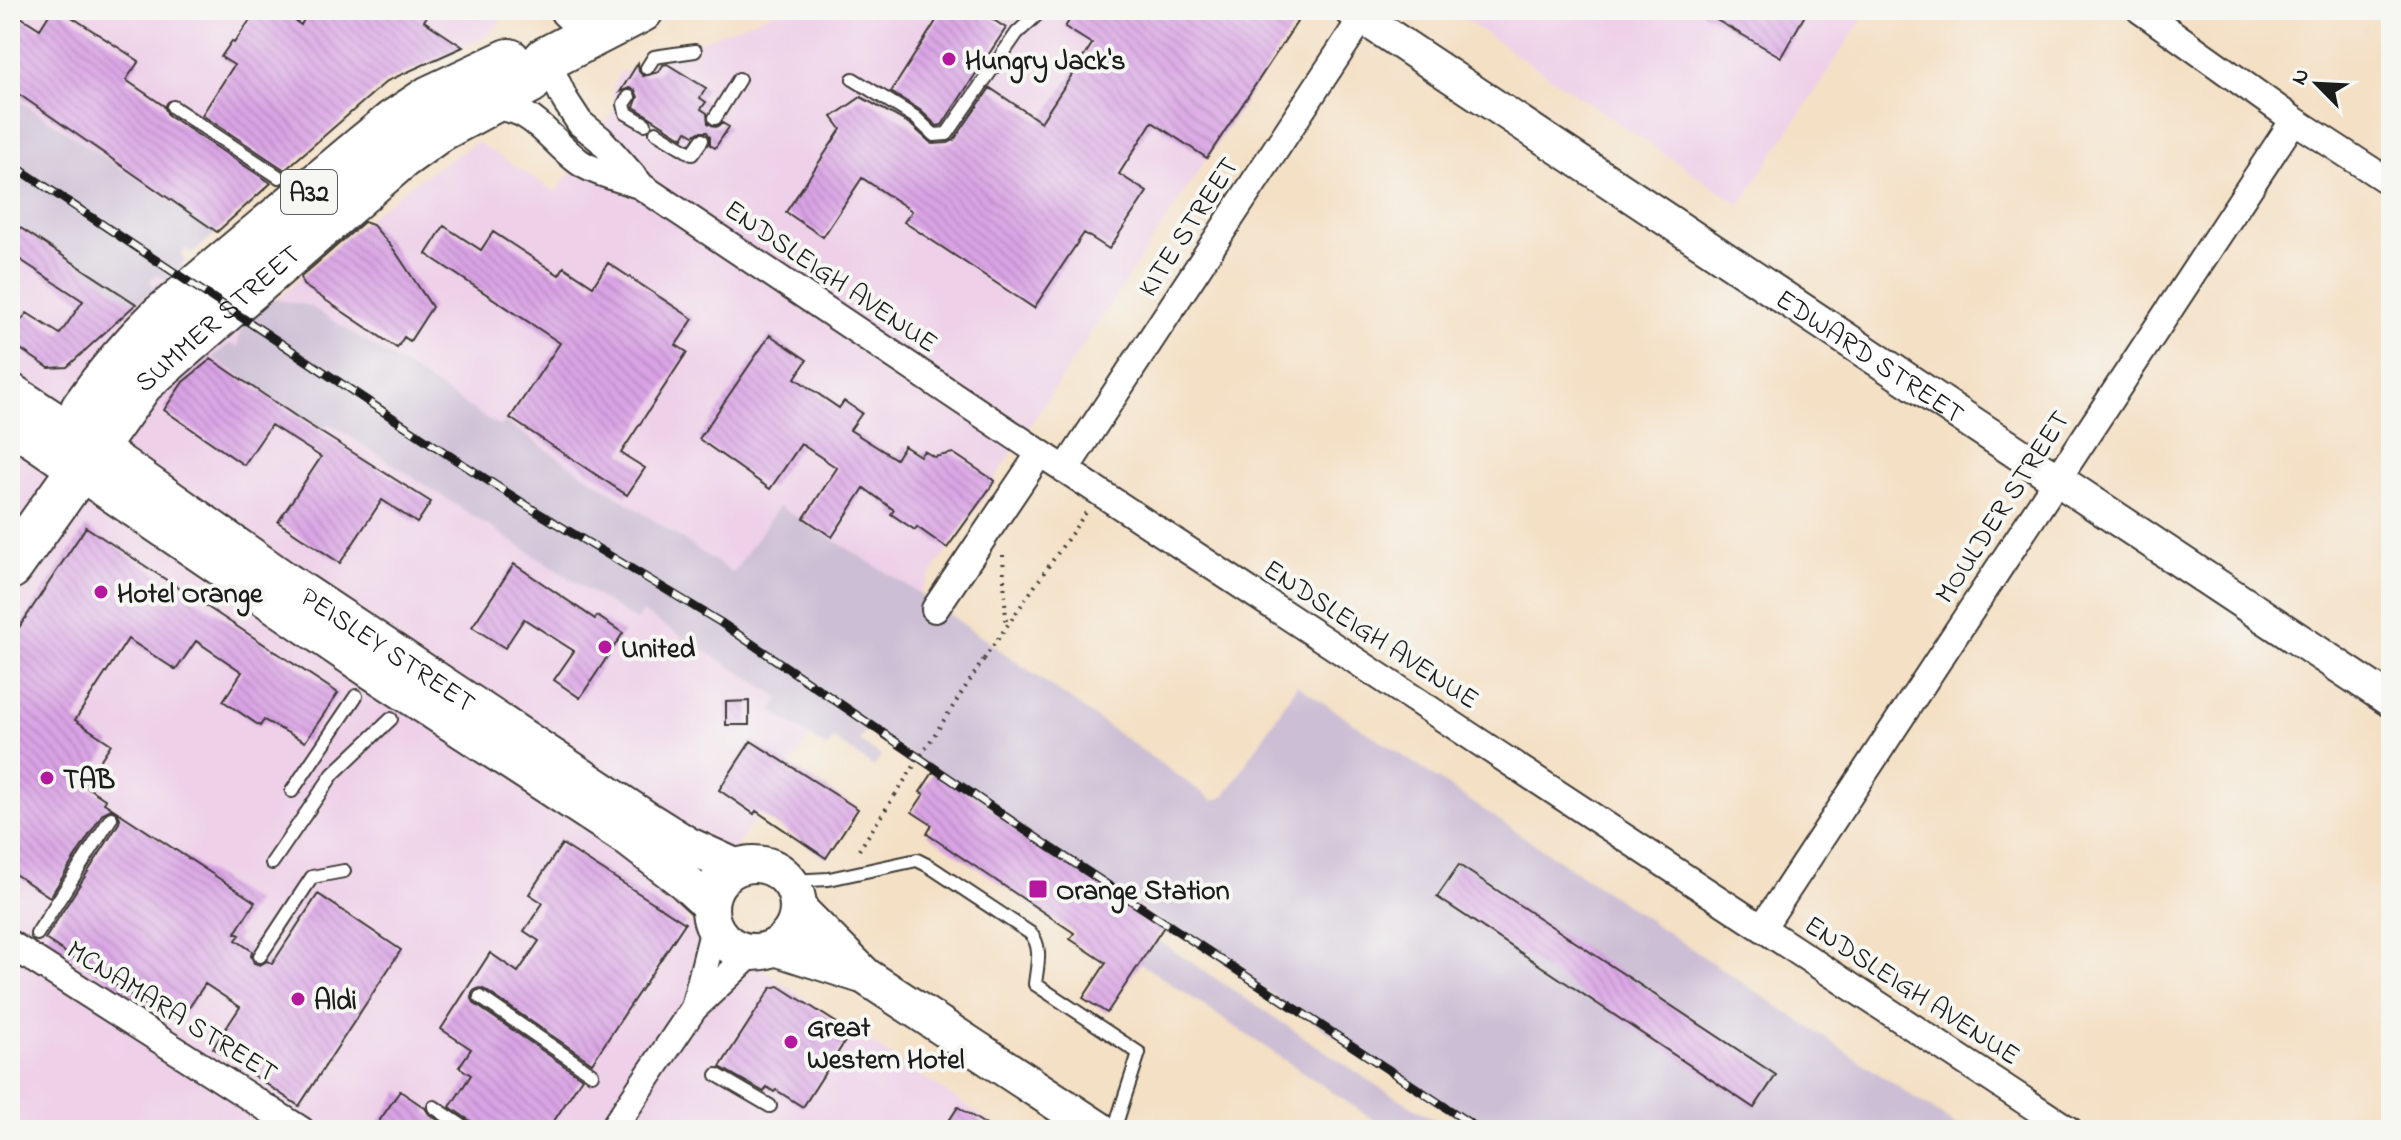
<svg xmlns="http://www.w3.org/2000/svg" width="2401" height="1140" font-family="'Indie Flower',sans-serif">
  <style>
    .built { fill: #eed0e8 }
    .railway { fill: #ccbed4 }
    .building { fill: url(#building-back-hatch) }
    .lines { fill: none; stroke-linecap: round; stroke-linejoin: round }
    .service-casing { stroke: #3c3935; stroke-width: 16 }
    .minor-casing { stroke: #3c3935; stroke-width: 30 }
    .tertiary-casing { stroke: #3c3935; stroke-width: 36 }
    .secondary-casing { stroke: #3c3935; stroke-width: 40 }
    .trunk-casing { stroke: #3c3935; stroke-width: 48 }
    .path { stroke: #3c3935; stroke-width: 4; stroke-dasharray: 2 6; stroke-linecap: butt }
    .service { stroke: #fff; stroke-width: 12 }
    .minor { stroke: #fff; stroke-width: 26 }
    .tertiary { stroke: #fff; stroke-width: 32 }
    .secondary { stroke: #fff; stroke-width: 36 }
    .trunk { stroke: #fff; stroke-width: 44 }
    .rail-casing { stroke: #1c1c1c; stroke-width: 9 }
    .rail { stroke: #f6f6f2; stroke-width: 6; stroke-dasharray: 18; stroke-linecap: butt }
    .path-bridge { stroke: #3c3935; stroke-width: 4; stroke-dasharray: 2 6; stroke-linecap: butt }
    .poi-dot { fill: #b5179e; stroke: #f6f6f2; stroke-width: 3 }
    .labels { text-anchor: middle; stroke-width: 8; stroke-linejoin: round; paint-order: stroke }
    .shield { fill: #f6f6f2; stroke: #5d5d5c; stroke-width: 2 }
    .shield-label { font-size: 26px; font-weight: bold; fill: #1c1c1c }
    .poi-label { font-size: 28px; font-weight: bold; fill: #1c1c1c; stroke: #f6f6f2; text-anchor: start }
    .street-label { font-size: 28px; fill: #1c1c1c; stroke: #f6f6f2 }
  </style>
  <defs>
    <pattern id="building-back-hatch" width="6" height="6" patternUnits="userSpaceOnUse" patternTransform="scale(2)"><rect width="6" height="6" fill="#d9a3e4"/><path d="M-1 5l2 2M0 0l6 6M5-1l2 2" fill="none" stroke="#ba8cc3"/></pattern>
  </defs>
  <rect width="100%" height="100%" fill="#f6f6f2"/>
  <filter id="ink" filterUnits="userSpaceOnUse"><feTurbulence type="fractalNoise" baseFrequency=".0125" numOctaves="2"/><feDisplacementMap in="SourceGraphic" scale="16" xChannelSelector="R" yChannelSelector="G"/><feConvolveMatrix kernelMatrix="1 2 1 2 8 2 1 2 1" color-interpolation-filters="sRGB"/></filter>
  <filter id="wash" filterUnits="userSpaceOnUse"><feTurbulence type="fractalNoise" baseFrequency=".006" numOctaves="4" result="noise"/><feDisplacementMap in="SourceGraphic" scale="32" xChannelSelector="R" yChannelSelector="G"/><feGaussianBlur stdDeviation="1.8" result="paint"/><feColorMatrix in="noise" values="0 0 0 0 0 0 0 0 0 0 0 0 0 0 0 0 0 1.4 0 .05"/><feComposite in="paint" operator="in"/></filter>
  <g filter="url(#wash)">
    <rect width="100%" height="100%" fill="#f4e0c5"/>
    <path class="built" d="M 10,10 L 504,10 L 501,22 L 485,37 L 387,81 L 217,232 L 10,94 Z
      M 780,10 L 1279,10 L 1297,22 L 919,593 L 780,507 L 734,574 L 505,423 L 501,428 L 310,306 L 275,301 L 363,222 L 411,184 L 477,142 L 556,192 L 615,109 L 612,91 L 618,74 Z
      M 1451,10 L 1868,10 L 1740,205 Z
      M 10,220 L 135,304 L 156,274 L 246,327 L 240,333 L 238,348 L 229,344 L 213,357 L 322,432 L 328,422 L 635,620 L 642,611 L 781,698 L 772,711 L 811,735 L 687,920 L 1003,1130 L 10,1130 Z"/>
    <path class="railway" d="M 10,94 L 217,232 L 192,254 L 186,249 L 181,254 L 185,260 L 181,265 L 225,294 L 259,296 L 310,306 L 500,427 L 505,422 L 733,573 L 779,506 L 919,593 L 1214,801 L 1225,796 L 1297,685 L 1963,1130 L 1476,1130 L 869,727 L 859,741 L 881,756 L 874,767 L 834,739 L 827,748 L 772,711 L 780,697 L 642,612 L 636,621 L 329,423 L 322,432 L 213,357 L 229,344 L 238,347 L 240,333 L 245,327 L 156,274 L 150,280 L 154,289 L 136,304 L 10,220 Z
      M 1156,939 L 1379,1087 L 1453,1130 L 1389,1130 L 1140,963 Z"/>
    <g id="blocks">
      <path class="building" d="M 10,10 L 40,29 L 52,10 L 61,10 L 139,61 L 126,80 L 164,106 L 168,115 L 271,183 L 217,232 L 10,88 Z
        M 257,10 L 279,10 L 301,25 L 309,10 L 431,10 L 424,21 L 463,47 L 387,81 L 285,170 L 202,115 L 234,65 L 221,57 L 232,41 L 234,43 Z
        M 943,10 L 950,10 L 962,18 L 968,10 L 978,10 L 1006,28 L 942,125 L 937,126 L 920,110 L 891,92 Z
        M 1076,10 L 1279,10 L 1297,22 L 1207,158 L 1152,122 L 1119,174 L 1147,192 L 1109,249 L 1084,233 L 1034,308 L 904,222 L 912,211 L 862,178 L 823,237 L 786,212 L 841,129 L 832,117 L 861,97 L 910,124 L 932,144 L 948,143 L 954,140 L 990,88 L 1041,122 L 1092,44 L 1065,27 Z
        M 1699,10 L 1808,10 L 1781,57 Z
        M 638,63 L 639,71 L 643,76 L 659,72 L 663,65 L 667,64 L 706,88 L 700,98 L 706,102 L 701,109 L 707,113 L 708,123 L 716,127 L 722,123 L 729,127 L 715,148 L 710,145 L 710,137 L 707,132 L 699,132 L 694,135 L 687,131 L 683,138 L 634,107 L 638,97 L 635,90 L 629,88 L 620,92 Z
        M 10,221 L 136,304 L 67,367 L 49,368 L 10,342 L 10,317 L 19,323 L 27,313 L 60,334 L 83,301 L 10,253 Z
        M 364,222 L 373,225 L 395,251 L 432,307 L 410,341 L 404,337 L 397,348 L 303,285 L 301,277 Z
        M 444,226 L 481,250 L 493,232 L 559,275 L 564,267 L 593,286 L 608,263 L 693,319 L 676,345 L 687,352 L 621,453 L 645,468 L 627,495 L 510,418 L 560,343 L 426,254 Z
        M 770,335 L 807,360 L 795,378 L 839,408 L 844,401 L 862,413 L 850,430 L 896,459 L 904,446 L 920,456 L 924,451 L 934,457 L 953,453 L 995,481 L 947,548 L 917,527 L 915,530 L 891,514 L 894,510 L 864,488 L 832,537 L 804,518 L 837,468 L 801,444 L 770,489 L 699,439 Z
        M 211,359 L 303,421 L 431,502 L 417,523 L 382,500 L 340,563 L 278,522 L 321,457 L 271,425 L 244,465 L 164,410 L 183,382 Z
        M 86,527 L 338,693 L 305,742 L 264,720 L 260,726 L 223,701 L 242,672 L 196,641 L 176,670 L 128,639 L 75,720 L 111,744 L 84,785 L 106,800 L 104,803 L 255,902 L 235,933 L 240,935 L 236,940 L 252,951 L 251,956 L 254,963 L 260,965 L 267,961 L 272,964 L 318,894 L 401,950 L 299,1106 L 213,1048 L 240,1007 L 205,984 L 180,1021 L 147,999 L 144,1004 L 45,939 L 119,823 L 120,818 L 116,811 L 111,809 L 103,813 L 50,897 L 10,871 L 10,641 Z
        M 514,564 L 595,619 L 597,616 L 623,633 L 580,698 L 554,680 L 574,651 L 524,619 L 505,648 L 472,627 Z
        M 749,701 L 749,725 L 726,725 L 726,702 Z
        M 751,741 L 858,809 L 826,858 L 756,811 L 754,814 L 719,790 Z
        M 934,771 L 1165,925 L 1107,1013 L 1083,998 L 1106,963 L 1070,939 L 1074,933 L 927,834 L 932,825 L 912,812 L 924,794 L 920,792 Z
        M 562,844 L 685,923 L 592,1063 L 485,990 L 480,988 L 473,991 L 471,997 L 475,1004 L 582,1078 L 548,1130 L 477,1130 L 473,1123 L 450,1107 L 471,1075 L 459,1067 L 471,1049 L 441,1029 L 490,953 L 518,972 L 539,941 L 524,931 L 543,903 L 529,894 Z
        M 1459,865 L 1776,1075 L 1754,1108 L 1437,897 Z
        M 779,986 L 851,1032 L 803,1107 L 776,1090 L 774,1092 L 767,1087 L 764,1092 L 720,1067 L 771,988 Z
        M 400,1091 L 425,1108 L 429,1114 L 452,1130 L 373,1130 Z
        M 958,1107 L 994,1130 L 943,1130 Z"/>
    </g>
  </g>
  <g filter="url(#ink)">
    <use href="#blocks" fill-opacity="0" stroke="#3c3935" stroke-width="2"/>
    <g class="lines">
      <g class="service-casing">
        <path id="service" d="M 647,68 L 654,57 L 695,51
          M 853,79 L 915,117 L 934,135 L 947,134 L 1017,33 L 1042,10
          M 629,97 L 624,104 L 626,113 L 645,124
          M 173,107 L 279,177
          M 715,118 L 739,79
          M 656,132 L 692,154 L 702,140
          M 292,791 L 356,696
          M 272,863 L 333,774 L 391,719
          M 789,881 L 829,879 L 917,860 L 929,866 L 1030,933 C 1043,946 1037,966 1035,984 L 1139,1053 L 1114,1130
          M 37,934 L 111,818
          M 260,956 L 312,877 L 344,871
          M 480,997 L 592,1074
          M 717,1075 L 770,1106
          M 434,1107 L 468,1130"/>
      </g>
      <g class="minor-casing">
        <path id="minor" d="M 2140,10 L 2294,120 L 2391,183
          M 546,59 L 565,100 L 580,123 L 600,139 L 639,183
          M 485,107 C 533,104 545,136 578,161 C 592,172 623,179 641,186 L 1040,453 L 2069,1130
          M 1065,470 L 1362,18
          M 935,609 L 1040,453
          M 1762,928 L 2294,120
          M 10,944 L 301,1130
          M 694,1008 L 714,928
          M 612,1130 L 694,1008 L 753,952"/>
      </g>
      <g class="tertiary-casing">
        <g id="tertiary">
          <path id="s1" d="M 1351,10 L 2391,701"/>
        </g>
      </g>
      <g class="secondary-casing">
        <g id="secondary">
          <path d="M 568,10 L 594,34"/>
          <path id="s2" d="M 10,391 L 121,464 L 282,578 L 644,818 L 687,845 L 735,867"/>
          <path d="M 10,424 L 372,671 L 625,836 L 685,882 L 710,905"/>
          <circle cx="754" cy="908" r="44"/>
          <path d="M 798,909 L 865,976 L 1099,1130"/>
          <path d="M 775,947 L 859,974"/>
        </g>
      </g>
      <g class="trunk-casing">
        <g id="trunk">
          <path d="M 83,409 C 106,376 131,346 161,317 L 362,148 L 394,122 L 430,98 L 509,61"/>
          <path id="s3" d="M 10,567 L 141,383 L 401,157 L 440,129 L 530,81 L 546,59 L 641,10"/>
        </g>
      </g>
      <path class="path" d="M 1003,555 L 1006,622
        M 984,659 L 1087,511
        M 859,850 L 895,795"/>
      <use href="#service" class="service"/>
      <use href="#minor" class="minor"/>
      <use href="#tertiary" class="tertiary"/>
      <use href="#secondary" class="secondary"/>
      <use href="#trunk" class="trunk"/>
      <g class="rail-casing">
        <path id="rail" d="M 10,163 L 450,456 L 537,512 L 720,622 L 1050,847 L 1480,1130"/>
      </g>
      <use href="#rail" class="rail"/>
      <path class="path-bridge" d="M 895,795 L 984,659"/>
    </g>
  </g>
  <g class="poi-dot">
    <circle cx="949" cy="59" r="8"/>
    <circle cx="101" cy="592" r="8"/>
    <circle cx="605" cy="647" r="8"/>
    <circle cx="47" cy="778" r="8"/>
    <rect x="1028" y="879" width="20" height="20" rx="4"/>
    <circle cx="298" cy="999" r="8"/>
    <circle cx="791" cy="1042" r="8"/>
  </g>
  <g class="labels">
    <rect class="shield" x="281" y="170" width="56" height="44" rx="6"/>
    <g class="shield-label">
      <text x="309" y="201">A32</text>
    </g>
    <g class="poi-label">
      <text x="965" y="69">Hungry Jack's</text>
      <text x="117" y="602">Hotel Orange</text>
      <text x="621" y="657">United</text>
      <text x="63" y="788">TAB</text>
      <text x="1056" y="899">Orange Station</text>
      <text x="314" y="1009">Aldi</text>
      <text x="807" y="1036">Great<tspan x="807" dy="32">Western Hotel</tspan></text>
    </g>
    <g class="street-label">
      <text transform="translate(1187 226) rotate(-57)" y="10">KITE STREET</text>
      <text transform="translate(832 275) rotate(34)" y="10">ENDSLEIGH AVENUE</text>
      <text dy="10" stroke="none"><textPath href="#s3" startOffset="326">SUMMER STREET</textPath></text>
      <text dy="10" stroke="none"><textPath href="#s1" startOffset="624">EDWARD STREET</textPath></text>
      <text transform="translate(2001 506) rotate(-57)" y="10">MOULDER STREET</text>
      <text transform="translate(1372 633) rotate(33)" y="10">ENDSLEIGH AVENUE</text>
      <text dy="10" stroke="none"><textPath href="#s2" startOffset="458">PEISLEY STREET</textPath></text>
      <text transform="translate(1913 989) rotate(33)" y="10">ENDSLEIGH AVENUE</text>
      <text transform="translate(173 1010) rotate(32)" y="10">MCNAMARA STREET</text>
    </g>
  </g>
  <rect width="2401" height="1140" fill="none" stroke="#f6f6f2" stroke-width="40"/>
  <g transform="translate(2317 84) rotate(294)" stroke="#f6f6f2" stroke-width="6" paint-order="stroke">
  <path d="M0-6L14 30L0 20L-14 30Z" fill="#1c1c1c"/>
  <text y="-12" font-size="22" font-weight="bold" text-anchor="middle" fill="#1c1c1c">N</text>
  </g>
</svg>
